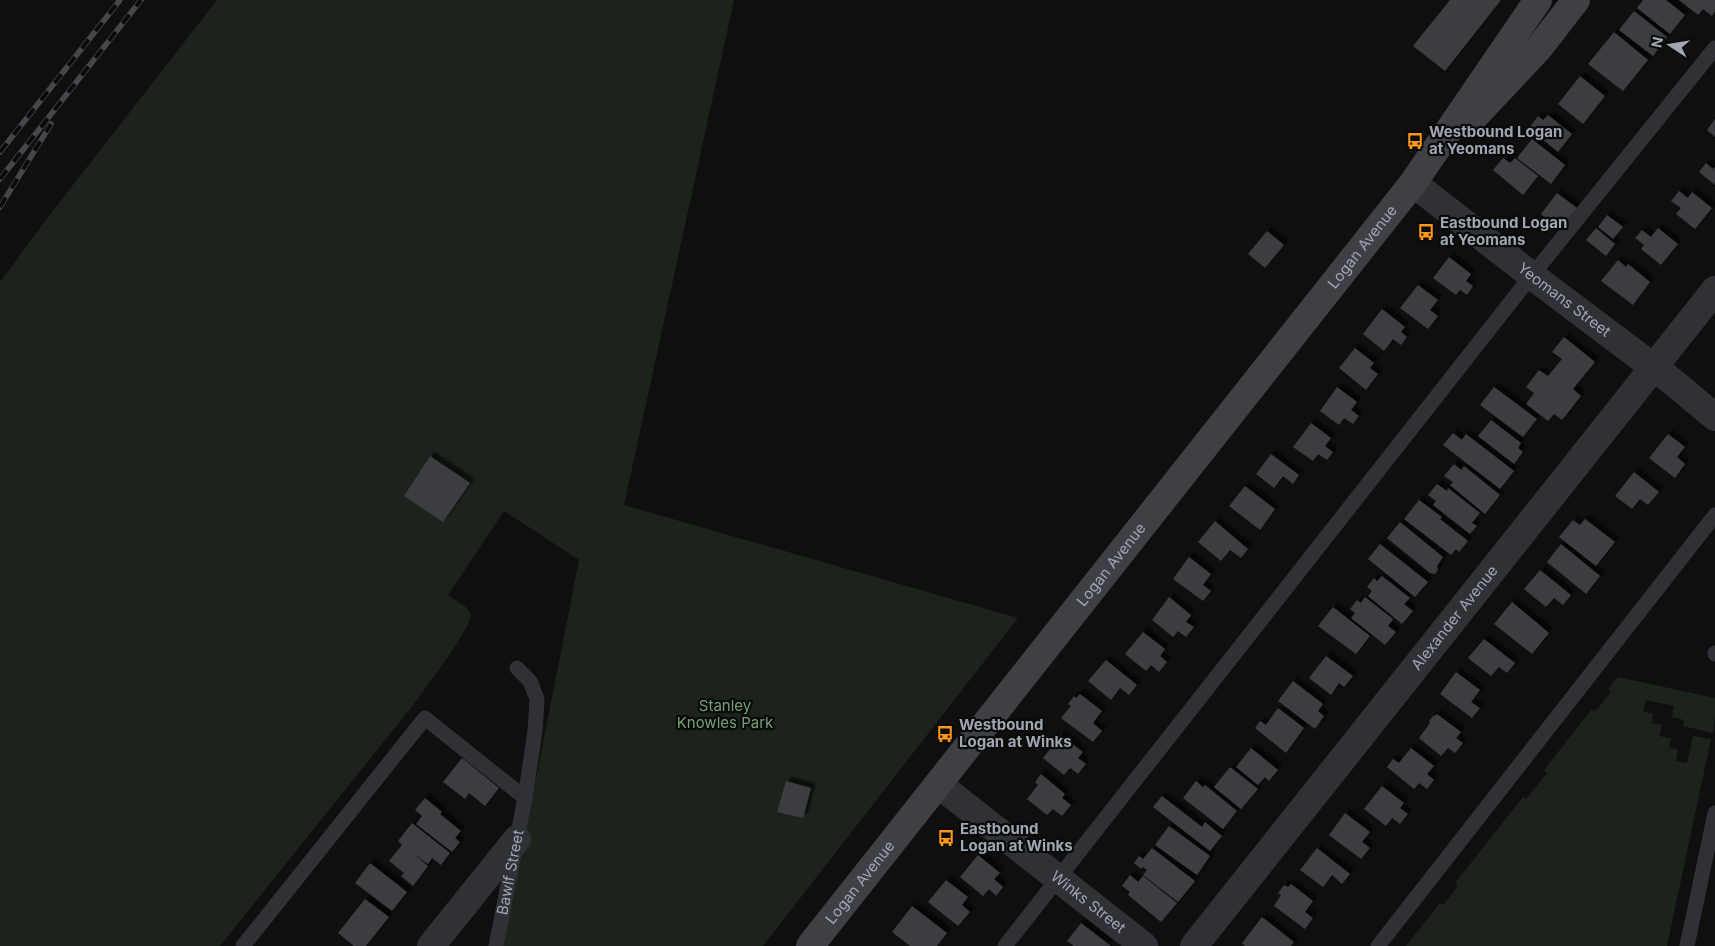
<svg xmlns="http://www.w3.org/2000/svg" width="1715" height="946" font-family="Inter,sans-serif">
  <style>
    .green { fill: #1b231b }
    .building { fill: #3b3d41; filter: url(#shadow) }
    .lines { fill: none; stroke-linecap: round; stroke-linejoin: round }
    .lane { stroke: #303136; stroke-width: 15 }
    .street { stroke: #303136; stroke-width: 28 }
    .secondary { stroke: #3e4046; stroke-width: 28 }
    .rail-casing { stroke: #45474d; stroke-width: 5.5 }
    .rail { stroke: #0a0a0b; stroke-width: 4; stroke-dasharray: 11; stroke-linecap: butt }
    .labels { text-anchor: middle; stroke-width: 4.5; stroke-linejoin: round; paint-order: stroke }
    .poi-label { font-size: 15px; font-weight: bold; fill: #9fa7b2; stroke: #0a0a0b; text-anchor: start }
    .street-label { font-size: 15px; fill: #9fa7b2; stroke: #0a0a0b }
    .park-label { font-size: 15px; fill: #769f74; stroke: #0a0a0b }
  </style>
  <defs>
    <filter id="shadow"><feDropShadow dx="4.5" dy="-4.5" stdDeviation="1" flood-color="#0009"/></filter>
  </defs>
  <rect width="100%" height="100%" fill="#0f0f10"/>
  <path class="green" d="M 217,0 L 734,0 L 624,505 L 1018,618 L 763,946 L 503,946 L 579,560 L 504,511 L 448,595 L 467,608 L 471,614 C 471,629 428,684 418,699 L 220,946 L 0,946 L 0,282 L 52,212 Z
    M 1618,677 L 1715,698 L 1715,717 L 1713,733 L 1683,726 L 1684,720 L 1672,717 L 1674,706 L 1646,700 L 1643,711 L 1653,714 L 1652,723 L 1662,725 L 1660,736 L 1671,739 L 1669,748 L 1678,750 L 1676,761 L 1687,763 L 1693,736 L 1711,739 L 1667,946 L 1406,946 L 1440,903 L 1443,905 L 1458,886 L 1455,883 L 1523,797 L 1526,799 L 1547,773 L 1544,770 L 1591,710 L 1595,712 L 1611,692 L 1608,689 Z"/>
  <path class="building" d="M 1450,0 L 1501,0 L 1445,71 L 1413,46 Z
    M 1643,0 L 1666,0 L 1685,15 L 1670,34 L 1637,8 Z
    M 1679,0 L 1715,0 L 1715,11 L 1712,16 L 1703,9 L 1698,15 Z
    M 1634,11 L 1667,37 L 1653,56 L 1619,30 Z
    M 1614,32 L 1648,60 L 1623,91 L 1588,64 Z
    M 1580,76 L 1605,96 L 1583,124 L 1558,104 Z
    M 1548,115 L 1572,134 L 1558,152 L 1529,128 L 1538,116 L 1543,120 Z
    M 1715,119 L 1715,137 L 1707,130 Z
    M 1532,139 L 1565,165 L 1551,184 L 1517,158 Z
    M 1503,158 L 1510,163 L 1515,158 L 1538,176 L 1523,195 L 1493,170 Z
    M 1706,163 L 1713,169 L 1715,167 L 1715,185 L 1699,172 Z
    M 1679,191 L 1688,198 L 1692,192 L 1712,208 L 1695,229 L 1676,214 L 1681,208 L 1671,201 Z
    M 1557,193 L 1577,208 L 1560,230 L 1541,214 Z
    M 1607,215 L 1623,227 L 1613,239 L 1598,227 Z
    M 1596,228 L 1615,244 L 1606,256 L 1586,240 Z
    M 1658,228 L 1678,244 L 1661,265 L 1641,249 L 1644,245 L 1635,238 L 1642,230 L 1651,237 Z
    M 1267,231 L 1284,245 L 1265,268 L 1248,254 Z
    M 1449,257 L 1471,274 L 1466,281 L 1473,286 L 1467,295 L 1460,290 L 1456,295 L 1433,278 Z
    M 1618,260 L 1626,267 L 1628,264 L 1650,282 L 1633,305 L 1601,281 Z
    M 1418,285 L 1438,300 L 1430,310 L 1438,316 L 1428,329 L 1400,308 Z
    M 1382,309 L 1405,327 L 1401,332 L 1407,337 L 1401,345 L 1393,339 L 1384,351 L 1363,334 Z
    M 1564,337 L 1595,362 L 1573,389 L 1581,396 L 1562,420 L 1554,414 L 1548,421 L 1526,404 L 1534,393 L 1526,387 L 1539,370 L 1548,376 L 1562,359 L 1552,352 Z
    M 1355,348 L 1374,363 L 1370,368 L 1378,374 L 1366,390 L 1339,368 Z
    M 1337,387 L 1357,402 L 1351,410 L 1359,416 L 1353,424 L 1344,418 L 1339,425 L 1320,411 Z
    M 1494,387 L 1537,419 L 1523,437 L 1480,405 Z
    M 1491,420 L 1521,443 L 1518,448 L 1523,452 L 1514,464 L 1478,436 Z
    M 1311,423 L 1331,438 L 1325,446 L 1333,452 L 1327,460 L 1318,454 L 1313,461 L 1293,447 Z
    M 1453,433 L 1462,440 L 1466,434 L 1514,471 L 1500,489 L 1443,445 Z
    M 1668,434 L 1685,447 L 1677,457 L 1685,464 L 1675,478 L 1649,458 Z
    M 1271,454 L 1299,475 L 1293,484 L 1283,476 L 1274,488 L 1256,474 Z
    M 430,456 L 470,483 L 443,522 L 404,496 Z
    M 1454,464 L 1461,470 L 1464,466 L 1500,495 L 1485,514 L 1450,485 L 1453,482 L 1444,476 Z
    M 1634,472 L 1659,492 L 1648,505 L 1640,499 L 1632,509 L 1615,496 Z
    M 1437,484 L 1447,491 L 1448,488 L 1480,513 L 1472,523 L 1477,526 L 1470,534 L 1433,505 L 1436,501 L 1428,495 Z
    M 1245,486 L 1275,509 L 1260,530 L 1229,506 Z
    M 1419,500 L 1442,517 L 1440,519 L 1468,541 L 1459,552 L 1456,549 L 1451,555 L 1404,519 Z
    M 1585,519 L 1615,542 L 1596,566 L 1559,537 L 1573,520 L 1580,525 Z
    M 1215,521 L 1248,549 L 1241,558 L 1230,550 L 1221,561 L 1198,542 Z
    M 1400,522 L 1443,557 L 1437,566 L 1438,570 L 1435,574 L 1430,573 L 1387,538 Z
    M 1380,544 L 1428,582 L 1415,597 L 1368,559 Z
    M 1561,544 L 1600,576 L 1586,594 L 1547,562 Z
    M 1189,557 L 1211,574 L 1203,585 L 1211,591 L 1203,601 L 1173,579 Z
    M 1540,570 L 1571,595 L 1563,605 L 1554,598 L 1546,607 L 1524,589 Z
    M 1382,576 L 1410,598 L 1404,604 L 1413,611 L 1402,624 L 1368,596 L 1372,591 L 1367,587 L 1374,578 L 1377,581 Z
    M 1169,597 L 1191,615 L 1186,622 L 1194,627 L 1186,637 L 1178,631 L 1173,637 L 1152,620 Z
    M 1365,597 L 1393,619 L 1388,626 L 1396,632 L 1385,645 L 1351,618 L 1355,613 L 1350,609 L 1357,600 L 1361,603 Z
    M 1512,602 L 1549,633 L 1532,654 L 1494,624 Z
    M 1333,607 L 1370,636 L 1356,654 L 1318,626 Z
    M 1143,632 L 1165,649 L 1160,656 L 1167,662 L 1159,672 L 1151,665 L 1146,671 L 1125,654 Z
    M 1484,639 L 1515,663 L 1507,673 L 1499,667 L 1491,676 L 1468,658 Z
    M 1326,656 L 1353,676 L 1344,687 L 1339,683 L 1331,695 L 1309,678 Z
    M 1106,660 L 1137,685 L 1129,695 L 1120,688 L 1111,700 L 1088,681 Z
    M 1456,672 L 1480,690 L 1471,702 L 1480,708 L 1472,718 L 1440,694 Z
    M 1293,681 L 1323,704 L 1318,711 L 1324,716 L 1315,729 L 1278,701 Z
    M 1080,694 L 1102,711 L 1093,723 L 1102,731 L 1093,742 L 1061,718 L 1071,706 L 1068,704 L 1074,696 L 1076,698 Z
    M 1278,708 L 1304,728 L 1286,753 L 1255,728 L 1260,721 L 1266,725 Z
    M 1437,714 L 1461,732 L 1456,738 L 1463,743 L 1455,753 L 1448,748 L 1441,756 L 1419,738 L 1430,723 L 1429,721 L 1434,715 L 1435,716 Z
    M 1061,735 L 1083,752 L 1078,758 L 1086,764 L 1078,774 L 1070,768 L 1064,775 L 1043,758 Z
    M 1251,748 L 1278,770 L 1269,781 L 1265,777 L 1258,785 L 1236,767 Z
    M 1411,748 L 1434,766 L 1427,774 L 1434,780 L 1427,789 L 1419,783 L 1414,789 L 1387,767 L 1393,759 L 1399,763 Z
    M 462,758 L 499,788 L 485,806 L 469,793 L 465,799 L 443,782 Z
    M 1230,767 L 1258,789 L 1241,809 L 1214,787 Z
    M 1041,774 L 1065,794 L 1062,798 L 1071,805 L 1062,816 L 1053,809 L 1047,815 L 1027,799 L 1038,785 L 1035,782 Z
    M 786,781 L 811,788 L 803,818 L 777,812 Z
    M 1196,781 L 1203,787 L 1205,785 L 1237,811 L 1223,829 L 1183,798 Z
    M 1382,786 L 1404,803 L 1400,808 L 1408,814 L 1400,824 L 1392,818 L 1386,826 L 1364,809 Z
    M 1162,796 L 1202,827 L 1205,822 L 1222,836 L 1210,851 L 1153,807 Z
    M 425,798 L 442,812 L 440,814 L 461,831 L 455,838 L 460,842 L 452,852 L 416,824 L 422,816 L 415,810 Z
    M 1345,813 L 1370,832 L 1362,842 L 1370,848 L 1361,859 L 1329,835 Z
    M 412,823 L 450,853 L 441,865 L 432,858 L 428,864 L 413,853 L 428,866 L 413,886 L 401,876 L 404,873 L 389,861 L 402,845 L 398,841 Z
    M 1169,826 L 1210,856 L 1197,875 L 1155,845 Z
    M 1152,848 L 1195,881 L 1178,902 L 1143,875 L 1147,870 L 1143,867 L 1141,869 L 1134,863 L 1139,856 L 1143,859 Z
    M 1317,848 L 1350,874 L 1342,884 L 1332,875 L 1323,887 L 1300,870 Z
    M 978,855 L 1000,873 L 994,879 L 1003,887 L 996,896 L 989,889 L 983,896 L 960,877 Z
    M 370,863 L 407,892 L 392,911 L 355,883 Z
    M 1130,875 L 1138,882 L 1143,876 L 1177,903 L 1161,922 L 1128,895 L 1130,892 L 1122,886 Z
    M 946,880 L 968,897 L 962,905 L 970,912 L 958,926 L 928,902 Z
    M 1291,884 L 1313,901 L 1305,912 L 1313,918 L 1305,929 L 1274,906 L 1281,895 L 1278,893 L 1284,885 L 1288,887 Z
    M 365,899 L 389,917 L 366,946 L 354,946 L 338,933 Z
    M 912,906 L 947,933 L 937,946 L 910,946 L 892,932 Z
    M 1262,917 L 1294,942 L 1291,946 L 1245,946 L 1242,943 Z
    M 1081,923 L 1111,946 L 1074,946 L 1067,941 Z"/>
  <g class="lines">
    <g class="lane">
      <path d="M 1715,653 L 1715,654"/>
      <path d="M 243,946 L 425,718 L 525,798"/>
      <path id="s1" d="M 496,946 L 525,798 L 535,731 L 537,699 L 530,681 L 517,668"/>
      <path d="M 1005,946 L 1521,289 L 1715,48"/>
      <path d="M 1378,946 L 1715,515"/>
      <path d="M 1687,946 L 1715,813"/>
    </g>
    <g class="street">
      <path id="s2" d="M 1413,183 L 1531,275 L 1673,382 L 1715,417"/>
      <path id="s3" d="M 938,784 L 1144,946"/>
      <path d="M 431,946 L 517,839"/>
      <path id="s4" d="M 1194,946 L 1715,290"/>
    </g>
    <g class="secondary">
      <path d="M 1475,116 L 1539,48 L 1576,0"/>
      <path id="s5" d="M 810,946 L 1413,183 L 1538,0"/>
    </g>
    <g class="rail-casing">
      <path id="rail" d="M 0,152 L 120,0
        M 0,179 L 141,0
        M 0,207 L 51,124"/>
    </g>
    <use href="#rail" class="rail"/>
  </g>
  <defs>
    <g id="bus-bare" transform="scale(1.35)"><path d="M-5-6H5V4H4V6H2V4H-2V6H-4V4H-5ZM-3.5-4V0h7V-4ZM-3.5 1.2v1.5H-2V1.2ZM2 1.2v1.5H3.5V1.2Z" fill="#fd981b" stroke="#0a0a0b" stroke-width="2.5" paint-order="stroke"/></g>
  </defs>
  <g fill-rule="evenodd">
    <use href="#bus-bare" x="1415" y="141"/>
    <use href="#bus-bare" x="1426" y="232"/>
    <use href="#bus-bare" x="945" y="734"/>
    <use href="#bus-bare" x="946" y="838"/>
  </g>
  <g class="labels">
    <g class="poi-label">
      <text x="1429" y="137">Westbound Logan<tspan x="1429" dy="17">at Yeomans</tspan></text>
      <text x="1440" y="228">Eastbound Logan<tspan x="1440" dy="17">at Yeomans</tspan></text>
      <text x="959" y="730">Westbound<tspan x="959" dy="17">Logan at Winks</tspan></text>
      <text x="960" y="834">Eastbound<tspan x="960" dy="17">Logan at Winks</tspan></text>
    </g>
    <g class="street-label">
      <text dy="5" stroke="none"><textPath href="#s5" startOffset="891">Logan Avenue</textPath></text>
      <text dy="5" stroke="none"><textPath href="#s2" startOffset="191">Yeomans Street</textPath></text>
      <text dy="5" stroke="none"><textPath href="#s5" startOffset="486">Logan Avenue</textPath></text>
      <text dy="5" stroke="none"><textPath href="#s4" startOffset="419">Alexander Avenue</textPath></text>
      <text dy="5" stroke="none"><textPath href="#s1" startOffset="75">Bawlf Street</textPath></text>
      <text dy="5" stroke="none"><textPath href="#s5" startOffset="81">Logan Avenue</textPath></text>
      <text dy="5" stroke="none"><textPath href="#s3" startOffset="191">Winks Street</textPath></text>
    </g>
    <g class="park-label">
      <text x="725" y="711">Stanley<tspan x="725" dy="17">Knowles Park</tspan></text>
    </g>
  </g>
  <g transform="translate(1670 45) rotate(282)" stroke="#0a0a0b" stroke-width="4" paint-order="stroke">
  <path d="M0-4L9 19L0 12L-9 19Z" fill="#9fa7b2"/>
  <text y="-8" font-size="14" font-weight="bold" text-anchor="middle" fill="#9fa7b2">N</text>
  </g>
</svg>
